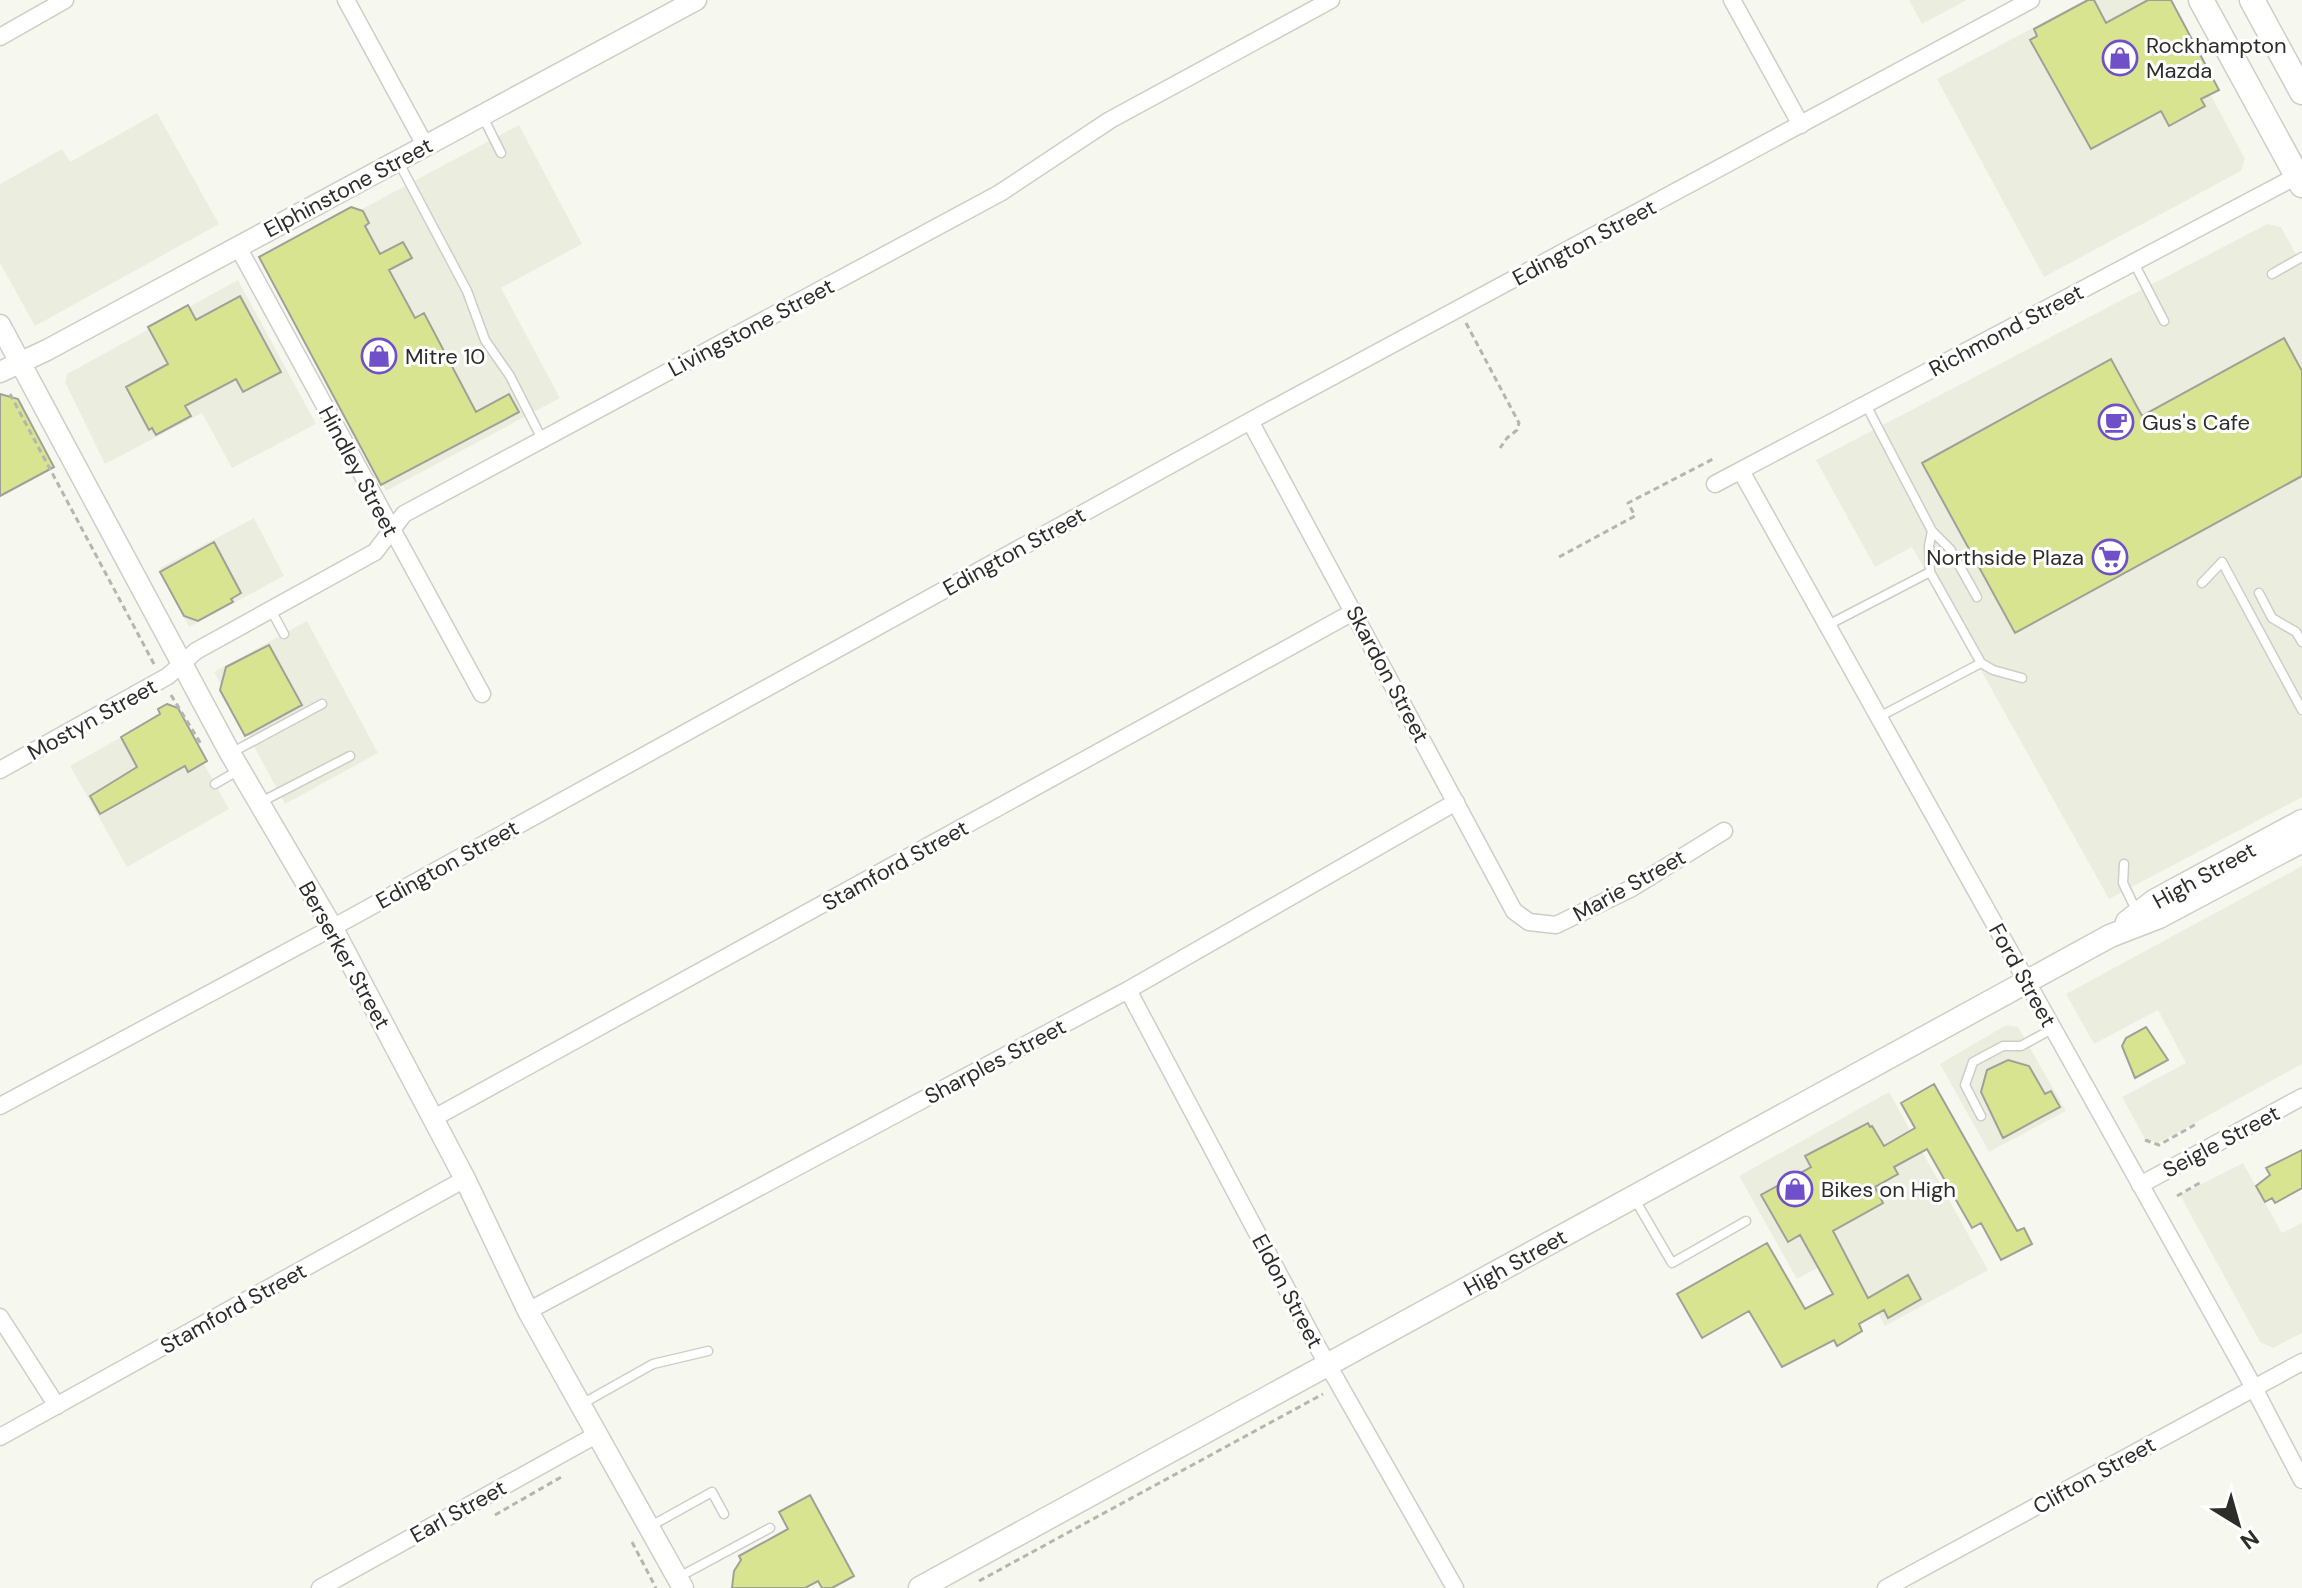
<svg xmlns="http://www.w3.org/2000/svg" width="2302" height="1588" font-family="'DM Sans',sans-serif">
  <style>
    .built { fill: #ebeede }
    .building { fill: #d8e490; stroke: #9fa199; stroke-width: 2 }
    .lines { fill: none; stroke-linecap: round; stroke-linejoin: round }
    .service-casing { stroke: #cdcec6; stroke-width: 11 }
    .minor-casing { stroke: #cdcec6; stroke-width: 19 }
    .tertiary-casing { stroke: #cdcec6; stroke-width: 23 }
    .secondary-casing { stroke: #cdcec6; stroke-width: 25 }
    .primary-casing { stroke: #cdcec6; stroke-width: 27 }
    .path { stroke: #b4b6af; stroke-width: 3; stroke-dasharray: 6 4; stroke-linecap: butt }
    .service { stroke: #fff; stroke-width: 8 }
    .minor { stroke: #fff; stroke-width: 16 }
    .tertiary { stroke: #fff; stroke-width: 20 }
    .secondary { stroke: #fff; stroke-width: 22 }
    .primary { stroke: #fff; stroke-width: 24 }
    .labels { text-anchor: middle; stroke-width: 6; stroke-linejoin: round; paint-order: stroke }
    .poi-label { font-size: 22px; fill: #2d2e2a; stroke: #fff; text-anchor: start }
    .street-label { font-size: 22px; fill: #2d2e2a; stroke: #fff }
  </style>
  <rect width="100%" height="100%" fill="#f6f8ef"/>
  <path class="built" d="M 1909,0 L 1967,0 L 1922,24 Z
    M 2085,0 L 2160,0 L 2245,159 L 2241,171 L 2044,277 L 1937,79 Z
    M 157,113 L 219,224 L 35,326 L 0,263 L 0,184 L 62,149 L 70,162 Z
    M 519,125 L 582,244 L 501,288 L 560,398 L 386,491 L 263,262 Z
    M 2267,224 L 2281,227 L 2302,265 L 2302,797 L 2109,899 L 1912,547 L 1875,567 L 1816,460 Z
    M 238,280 L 316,424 L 232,468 L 202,413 L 105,464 L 65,382 L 67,374 Z
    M 254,518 L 284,576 L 189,627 L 160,568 Z
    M 307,621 L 378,753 L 285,804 L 214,672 Z
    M 173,708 L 229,809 L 127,867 L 70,766 Z
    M 2302,866 L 2302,1064 L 2158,1143 L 2145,1139 L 2122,1097 L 2186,1063 L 2158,1010 L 2094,1044 L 2066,994 Z
    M 2006,1025 L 2018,1027 L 2066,1111 L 1989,1152 L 1940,1064 Z
    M 1889,1092 L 1988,1270 L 1885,1326 L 1848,1259 L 1828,1269 L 1825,1264 L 1797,1279 L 1739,1176 Z
    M 2243,1163 L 2282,1233 L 2302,1223 L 2302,1333 L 2273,1348 L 2260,1342 L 2180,1195 Z"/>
  <path class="building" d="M 2088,0 L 2094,0 L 2106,23 L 2148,0 L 2171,0 L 2219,90 L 2201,99 L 2205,106 L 2169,126 L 2161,111 L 2091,149 L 2030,40 L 2037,36 L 2034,29 Z
    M 351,207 L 363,211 L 369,223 L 365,226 L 380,254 L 403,242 L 412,258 L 389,270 L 415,318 L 424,313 L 476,412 L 509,394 L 519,412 L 381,485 L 259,257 Z
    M 240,296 L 281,372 L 243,392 L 236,379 L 185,406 L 191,416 L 156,435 L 152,428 L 149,430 L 126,387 L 168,364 L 148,327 L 188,305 L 196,320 Z
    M 2284,338 L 2302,371 L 2302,476 L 2015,633 L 1922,463 L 2111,359 L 2142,416 Z
    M 0,394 L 18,399 L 54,467 L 0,496 Z
    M 214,542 L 241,593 L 231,599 L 233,602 L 198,621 L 184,616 L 160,572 Z
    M 269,645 L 302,705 L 245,736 L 220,690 L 226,667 Z
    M 167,704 L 178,708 L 207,761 L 188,772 L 185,766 L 100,814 L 90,796 L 137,767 L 121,737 L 160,714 L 158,709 Z
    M 2146,1027 L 2168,1060 L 2135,1078 L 2122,1046 L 2126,1038 Z
    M 2008,1060 L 2029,1066 L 2045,1094 L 2051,1091 L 2060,1107 L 2003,1138 L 1981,1092 L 1987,1070 Z
    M 1934,1084 L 2017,1231 L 2024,1228 L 2032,1244 L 2001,1260 L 1981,1223 L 1972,1228 L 1927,1149 L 1894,1167 L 1898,1174 L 1875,1187 L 1883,1203 L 1833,1231 L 1868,1298 L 1908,1275 L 1921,1299 L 1888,1318 L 1884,1310 L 1859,1324 L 1862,1331 L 1837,1346 L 1834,1340 L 1782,1367 L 1749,1311 L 1702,1338 L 1677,1294 L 1767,1243 L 1805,1309 L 1833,1294 L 1800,1235 L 1788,1242 L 1761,1195 L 1811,1167 L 1805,1156 L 1868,1123 L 1870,1127 L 1872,1126 L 1884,1146 L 1915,1128 L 1901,1103 Z
    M 2302,1150 L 2302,1188 L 2275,1203 L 2272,1198 L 2265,1202 L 2256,1186 L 2270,1175 L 2266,1168 Z
    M 810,1495 L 854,1576 L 832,1588 L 822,1588 L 818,1581 L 805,1588 L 732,1588 L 734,1571 L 741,1560 L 739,1556 L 788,1529 L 779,1512 Z"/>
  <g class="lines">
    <g class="service-casing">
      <path id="service" d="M 482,115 L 501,153
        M 398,161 L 467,291 L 485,340 L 510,376 L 542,439
        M 2133,261 L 2164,321
        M 2272,274 L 2302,257
        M 1866,405 L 1932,531 L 1950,549 L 1977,597
        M 1930,572 L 1929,546 L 1932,531
        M 2202,583 L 2222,562 L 2302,710
        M 2259,593 L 2272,618 L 2296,632 L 2302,642
        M 271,610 L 284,634
        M 1828,625 L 1930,572 L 1981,663
        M 1879,717 L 1981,663 L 1993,670 L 2022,678
        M 231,753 L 322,704
        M 215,784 L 239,770
        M 259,803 L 350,756
        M 2124,864 L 2123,883 L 2137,912
        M 1981,1116 L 1965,1085 L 1973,1062 L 2003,1046 L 2021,1046 L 2052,1029
        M 1634,1198 L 1672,1263 L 1746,1221
        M 580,1405 L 653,1364 L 708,1351
        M 649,1527 L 712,1492 L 724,1514
        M 679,1577 L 770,1528"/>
    </g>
    <g class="minor-casing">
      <path id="minor" d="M 346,0 L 425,145
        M 1732,0 L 1801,125
        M 0,37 L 65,0
        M 238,247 L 482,694
        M 1250,421 L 1514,911 L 1529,922 L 1556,925 L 1632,888 L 1724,831
        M 1741,471 L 2247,1375 L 2302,1480
        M 1715,484 L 2297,176
        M 0,770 L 168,676 L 196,651 L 375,552 L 404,514 L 1000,193 L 1110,120 L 1331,0
        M 1128,990 L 1316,1344 L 1455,1588
        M 0,1106 L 352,917 L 1250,421 L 2031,0
        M 434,1118 L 1355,611
        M 2140,1185 L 2302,1097
        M 528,1311 L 1128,990 L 1456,802
        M 0,1317 L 57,1406
        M 0,1437 L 465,1179
        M 320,1588 L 596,1435
        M 1886,1588 L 2302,1362"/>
    </g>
    <g class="tertiary-casing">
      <path id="tertiary" d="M 0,325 L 230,753 L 332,927 L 465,1179 L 528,1311 L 683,1588
        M 0,372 L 47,350 L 696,0"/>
    </g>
    <g class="secondary-casing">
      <path id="secondary" d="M 2127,922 L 2154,901 L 2302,821
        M 920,1588 L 2110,936 L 2159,917 L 2302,841"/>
    </g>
    <g class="primary-casing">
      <path id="primary" d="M 2201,0 L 2302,185
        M 2252,0 L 2302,92"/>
    </g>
    <path class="path" d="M 1466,323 L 1519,423 L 1517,430 L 1507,438 L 1500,448
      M 10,394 L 154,664
      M 1559,557 L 1635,516 L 1628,503 L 1713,459
      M 171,695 L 201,744
      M 2145,1140 L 2159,1145 L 2198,1123
      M 2177,1196 L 2203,1181
      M 495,1515 L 563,1476
      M 632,1542 L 656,1588
      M 979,1581 L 1323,1394"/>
    <use href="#service" class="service"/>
    <use href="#minor" class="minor"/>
    <use href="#tertiary" class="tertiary"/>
    <use href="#secondary" class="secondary"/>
    <use href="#primary" class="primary"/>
  </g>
  <defs>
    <g id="shop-ring" transform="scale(1.8)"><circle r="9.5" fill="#fff" stroke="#7050c9" stroke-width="1.5"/><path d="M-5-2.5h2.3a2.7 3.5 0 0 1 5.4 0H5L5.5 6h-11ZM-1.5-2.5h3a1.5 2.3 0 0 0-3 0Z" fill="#7050c9"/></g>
    <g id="cafe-ring" transform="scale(1.8)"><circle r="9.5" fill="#fff" stroke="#7050c9" stroke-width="1.5"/><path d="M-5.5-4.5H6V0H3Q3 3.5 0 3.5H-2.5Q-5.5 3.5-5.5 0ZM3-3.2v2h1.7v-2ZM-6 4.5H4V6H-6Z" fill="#7050c9"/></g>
    <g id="supermarket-ring" transform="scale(1.8)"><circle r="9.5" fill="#fff" stroke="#7050c9" stroke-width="1.5"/><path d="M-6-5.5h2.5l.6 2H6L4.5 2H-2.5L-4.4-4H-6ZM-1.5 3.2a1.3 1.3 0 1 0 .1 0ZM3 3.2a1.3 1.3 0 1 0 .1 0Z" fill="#7050c9"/></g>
  </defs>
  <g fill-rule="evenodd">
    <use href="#shop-ring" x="2120" y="58"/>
    <use href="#shop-ring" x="379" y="356"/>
    <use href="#cafe-ring" x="2116" y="422"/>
    <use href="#supermarket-ring" x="2110" y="557"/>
    <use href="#shop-ring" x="1795" y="1189"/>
  </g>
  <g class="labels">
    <g class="poi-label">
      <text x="2146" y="53">Rockhampton<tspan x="2146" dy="25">Mazda</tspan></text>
      <text x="405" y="364">Mitre 10</text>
      <text x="2142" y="430">Gus's Cafe</text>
      <text x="2084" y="565" text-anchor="end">Northside Plaza</text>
      <text x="1821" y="1197">Bikes on High</text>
    </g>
    <g class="street-label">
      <text transform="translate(348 187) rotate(-28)" y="8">Elphinstone Street</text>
      <text transform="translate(1584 242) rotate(-28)" y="8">Edington Street</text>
      <text transform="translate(751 327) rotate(-28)" y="8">Livingstone Street</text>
      <text transform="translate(2006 330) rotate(-28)" y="8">Richmond Street</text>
      <text transform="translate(359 471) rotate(62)" y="8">Hindley Street</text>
      <text transform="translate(1014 551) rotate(-29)" y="8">Edington Street</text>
      <text transform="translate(1388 674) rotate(62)" y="8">Skardon Street</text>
      <text transform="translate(92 719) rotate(-29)" y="8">Mostyn Street</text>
      <text transform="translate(447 864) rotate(-29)" y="8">Edington Street</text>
      <text transform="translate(895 865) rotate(-29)" y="8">Stamford Street</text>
      <text transform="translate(2204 875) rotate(-29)" y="8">High Street</text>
      <text transform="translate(1629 885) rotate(-29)" y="8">Marie Street</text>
      <text transform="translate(345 955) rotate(61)" y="8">Berserker Street</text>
      <text transform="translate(2023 975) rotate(61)" y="8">Ford Street</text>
      <text transform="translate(995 1061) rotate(-28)" y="8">Sharples Street</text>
      <text transform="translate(2221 1141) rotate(-28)" y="8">Seigle Street</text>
      <text transform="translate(1515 1262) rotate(-29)" y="8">High Street</text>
      <text transform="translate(1288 1291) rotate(62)" y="8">Eldon Street</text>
      <text transform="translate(233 1308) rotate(-29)" y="8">Stamford Street</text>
      <text transform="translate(2094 1475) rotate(-29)" y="8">Clifton Street</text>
      <text transform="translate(458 1511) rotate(-29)" y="8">Earl Street</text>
    </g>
  </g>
  <g transform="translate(2238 1524) rotate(143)" stroke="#ffffff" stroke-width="6" paint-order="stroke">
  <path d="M0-6L14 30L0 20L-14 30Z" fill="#2d2e2a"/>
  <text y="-12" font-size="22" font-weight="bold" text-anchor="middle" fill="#2d2e2a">N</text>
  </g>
</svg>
